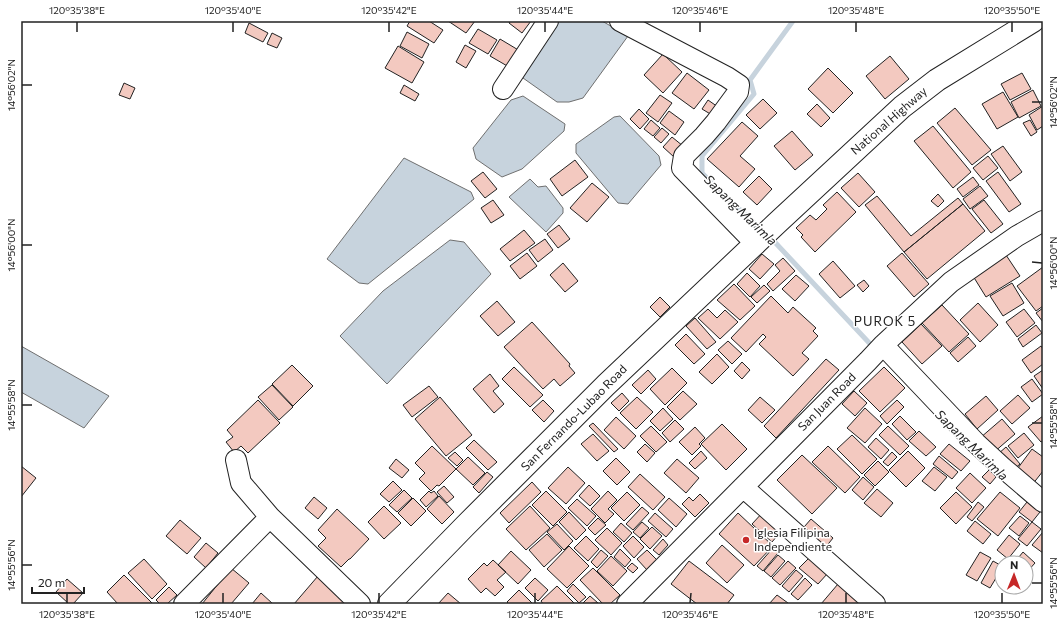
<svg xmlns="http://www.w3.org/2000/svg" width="1064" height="625" font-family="Commissioner,sans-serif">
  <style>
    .water { fill: #c7d3dd; stroke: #6f6f6f }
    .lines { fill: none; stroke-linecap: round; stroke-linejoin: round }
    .stream { stroke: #c7d3dd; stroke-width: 5 }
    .building { fill: #f3c9c0; stroke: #222 }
    .minor-casing { stroke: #222; stroke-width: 22 }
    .major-casing { stroke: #222; stroke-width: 24 }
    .minor { stroke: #fff; stroke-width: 20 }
    .major { stroke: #fff; stroke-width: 22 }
    .ticks { fill: none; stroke: #222; stroke-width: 1.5 }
    .poi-dot { fill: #c62828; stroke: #fff; stroke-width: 1.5 }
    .labels { text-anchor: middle; stroke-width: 3; stroke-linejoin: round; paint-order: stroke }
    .street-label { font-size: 12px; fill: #222; stroke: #fff }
    .poi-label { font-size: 12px; fill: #222; stroke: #fff; text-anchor: start }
    .water-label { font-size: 13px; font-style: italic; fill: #222; stroke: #fff }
    .neighbourhood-label { font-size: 13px; letter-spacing: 1px; fill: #222; stroke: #fff }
    .neatline { fill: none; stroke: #222; stroke-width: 1.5 }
    .ticks-label { font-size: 10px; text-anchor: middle; fill: #222 }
  </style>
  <rect width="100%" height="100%" fill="#fff"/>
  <path class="water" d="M 555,21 L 602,21 L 628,36 L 583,98 L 569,102 L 557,102 L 523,78 L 523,71 Z
    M 523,96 L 565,124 L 564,131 L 522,169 L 502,177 L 476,159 L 473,148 L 511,100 Z
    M 620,116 L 659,156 L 661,165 L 628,204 L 618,203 L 576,153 L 576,144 L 614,117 Z
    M 404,158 L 471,192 L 474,199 L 368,284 L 359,283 L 327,259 Z
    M 530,179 L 538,187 L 546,186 L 563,208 L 563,213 L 546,232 L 509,197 Z
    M 450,240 L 464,242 L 491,274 L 387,384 L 340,336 L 383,291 Z
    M 21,346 L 109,396 L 84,428 L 21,392 Z"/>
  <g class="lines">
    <path class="stream" d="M 763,231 L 722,193 L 702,173 L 702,156 L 754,94 L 750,80 L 793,21
      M 770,237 L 873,347"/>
  </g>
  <path class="building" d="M 410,21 L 429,21 L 443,30 L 434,43 L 407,26 Z
    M 448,21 L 475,21 L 466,33 Z
    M 510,21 L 531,21 L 522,33 L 509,23 Z
    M 249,23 L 268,33 L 263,42 L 245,33 Z
    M 478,29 L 497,40 L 488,54 L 469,43 Z
    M 407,32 L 429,44 L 422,58 L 400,46 Z
    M 272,33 L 282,38 L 277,48 L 267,44 Z
    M 500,39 L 520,51 L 509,67 L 490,56 Z
    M 465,45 L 476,51 L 466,68 L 456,62 Z
    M 398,46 L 424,62 L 412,83 L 385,68 Z
    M 663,54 L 682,72 L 663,93 L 644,75 Z
    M 890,56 L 909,79 L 885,99 L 866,76 Z
    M 828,68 L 853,93 L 833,113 L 808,89 Z
    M 687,73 L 709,90 L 694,109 L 672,93 Z
    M 1022,73 L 1031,89 L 1010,100 L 1001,84 Z
    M 124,83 L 135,88 L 130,99 L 119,95 Z
    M 404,85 L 419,94 L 415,101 L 400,93 Z
    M 1033,90 L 1041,106 L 1019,118 L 1011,102 Z
    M 1003,92 L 1018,117 L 997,129 L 982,104 Z
    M 660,95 L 672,103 L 658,122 L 646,113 Z
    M 763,99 L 777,113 L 760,129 L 746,115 Z
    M 708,100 L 718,107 L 712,115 L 702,109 Z
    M 817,104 L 830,118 L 821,127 L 807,114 Z
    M 1043,106 L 1043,126 L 1037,130 L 1029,115 Z
    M 955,108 L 991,150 L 972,165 L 937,123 Z
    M 639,109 L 649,119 L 640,129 L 630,119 Z
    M 669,111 L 684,122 L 675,135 L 660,123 Z
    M 651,120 L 660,128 L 653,136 L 644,129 Z
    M 1030,120 L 1037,132 L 1031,136 L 1023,123 Z
    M 742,122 L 758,136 L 740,156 L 755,169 L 739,187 L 707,159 Z
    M 933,126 L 971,172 L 953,188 L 914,141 Z
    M 662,128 L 669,134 L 661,143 L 654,137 Z
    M 792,131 L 813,155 L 795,170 L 774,146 Z
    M 672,137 L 683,146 L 674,157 L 663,147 Z
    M 1003,146 L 1022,172 L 1010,181 L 991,154 Z
    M 988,156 L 998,168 L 983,180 L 973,168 Z
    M 575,160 L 588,177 L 562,196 L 550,179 Z
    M 483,172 L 497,189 L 485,198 L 471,181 Z
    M 998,172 L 1021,204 L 1009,212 L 986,181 Z
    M 858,173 L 875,192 L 859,207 L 841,188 Z
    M 759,176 L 772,189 L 757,205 L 743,192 Z
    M 973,177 L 979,185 L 963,197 L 957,189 Z
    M 592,183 L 609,197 L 587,222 L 570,208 Z
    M 980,186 L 988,196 L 970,209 L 963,199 Z
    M 837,192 L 856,212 L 815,252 L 801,237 L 803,235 L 796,228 L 810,215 L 816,220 L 827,209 L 823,205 Z
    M 938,194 L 944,201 L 938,207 L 931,201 Z
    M 877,196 L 911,236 L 958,198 L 963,204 L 904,252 L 865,205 Z
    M 493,200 L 504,215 L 491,223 L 481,208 Z
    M 984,200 L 1003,224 L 991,233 L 972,209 Z
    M 963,204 L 985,231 L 927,279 L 904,252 Z
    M 559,225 L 570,239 L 558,248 L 547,234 Z
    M 524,230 L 535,243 L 510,261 L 500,249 Z
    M 545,239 L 553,250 L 538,262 L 529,250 Z
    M 527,253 L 537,266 L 520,279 L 510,266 Z
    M 902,253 L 929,284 L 914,297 L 887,266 Z
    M 762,254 L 774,264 L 760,279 L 749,269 Z
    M 1006,255 L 1020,276 L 986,297 L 973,276 Z
    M 783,258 L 795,271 L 773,291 L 767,284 L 780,271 L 775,265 Z
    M 833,261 L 855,286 L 840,298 L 819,274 Z
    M 563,263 L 578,281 L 565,292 L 550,275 Z
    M 1043,267 L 1043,306 L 1036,311 L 1017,286 Z
    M 747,273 L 760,286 L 750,297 L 737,284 Z
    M 796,275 L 809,286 L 795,301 L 782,289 Z
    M 864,280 L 869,286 L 863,292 L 857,285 Z
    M 1012,283 L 1024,303 L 1003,316 L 990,296 Z
    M 734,284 L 755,306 L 740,320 L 717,300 Z
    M 764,285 L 770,291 L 757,303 L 751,297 Z
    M 771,296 L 788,313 L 793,307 L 816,328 L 813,331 L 818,336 L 802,353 L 809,359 L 793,376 L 759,344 L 766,337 L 763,334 L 746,352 L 731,338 Z
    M 660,297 L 670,307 L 660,317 L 650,307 Z
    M 497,301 L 515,322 L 498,336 L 480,316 Z
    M 978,303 L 998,325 L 980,342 L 960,320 Z
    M 942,305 L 969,334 L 949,352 L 922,323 Z
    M 1043,308 L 1043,322 L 1036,313 Z
    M 708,309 L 717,318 L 725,310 L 738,322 L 720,339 L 698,318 Z
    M 1024,309 L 1035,323 L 1017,337 L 1006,322 Z
    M 695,318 L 716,342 L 707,349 L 686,326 Z
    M 532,322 L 570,364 L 569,366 L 575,373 L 560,386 L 554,379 L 543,389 L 504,347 Z
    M 921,324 L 942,346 L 922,364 L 902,342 Z
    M 1036,325 L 1042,333 L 1023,347 L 1018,339 Z
    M 686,334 L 705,354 L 694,364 L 675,345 Z
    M 968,337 L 976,346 L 958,362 L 950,353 Z
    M 728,341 L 742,354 L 732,364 L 718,350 Z
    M 1041,346 L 1043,349 L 1043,364 L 1031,373 L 1022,360 Z
    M 717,354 L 729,367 L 712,384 L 699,372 Z
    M 826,359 L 839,370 L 776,438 L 764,426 Z
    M 742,362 L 750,370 L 742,379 L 734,371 Z
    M 292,365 L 313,386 L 293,406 L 272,384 Z
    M 514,367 L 543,395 L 530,407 L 502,379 Z
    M 884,367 L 905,388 L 880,412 L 859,391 Z
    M 672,368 L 687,383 L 665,405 L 650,389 Z
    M 648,370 L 656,379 L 641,394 L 632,385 Z
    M 1043,370 L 1043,389 L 1034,376 Z
    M 490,374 L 499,386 L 493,391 L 504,404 L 494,413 L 473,389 Z
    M 1032,379 L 1043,394 L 1032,402 L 1021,387 Z
    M 272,385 L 293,407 L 279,420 L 258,397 Z
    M 429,386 L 438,397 L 412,417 L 403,405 Z
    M 683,391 L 697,404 L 680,420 L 667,407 Z
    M 854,391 L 867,403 L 855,416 L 842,404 Z
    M 622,393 L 629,401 L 619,411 L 611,403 Z
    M 1018,395 L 1030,408 L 1012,424 L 1000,411 Z
    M 986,396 L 998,410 L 977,429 L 965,414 Z
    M 440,397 L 472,435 L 446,456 L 415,419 Z
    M 637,397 L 653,412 L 636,429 L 620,413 Z
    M 760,397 L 775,410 L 762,423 L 748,410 Z
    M 258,400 L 280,423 L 248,453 L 241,446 L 234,452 L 226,442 L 233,437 L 227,430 Z
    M 543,400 L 554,411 L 544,422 L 532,410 Z
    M 897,400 L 904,407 L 887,424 L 880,416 Z
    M 663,408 L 673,419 L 660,431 L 650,421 Z
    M 865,408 L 882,424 L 865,443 L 847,428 Z
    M 900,416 L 916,432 L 907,440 L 892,424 Z
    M 1043,416 L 1043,441 L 1041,442 L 1028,427 Z
    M 616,417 L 636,436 L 624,449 L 604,430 Z
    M 1002,419 L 1015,434 L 993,453 L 980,438 Z
    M 675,420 L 684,429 L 670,442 L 662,433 Z
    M 593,423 L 618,449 L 614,452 L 589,426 Z
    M 722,424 L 747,449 L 726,470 L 701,444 Z
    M 651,426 L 667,442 L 656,452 L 640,436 Z
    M 888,426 L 909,446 L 900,455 L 879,435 Z
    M 695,427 L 705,438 L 699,444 L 701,446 L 692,455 L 679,442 Z
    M 919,431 L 936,447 L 926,456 L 909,441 Z
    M 1024,433 L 1034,445 L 1018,458 L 1008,446 Z
    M 593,434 L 609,451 L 597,461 L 581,444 Z
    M 852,435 L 877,459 L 862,474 L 837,449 Z
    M 876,438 L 889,450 L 881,459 L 868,447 Z
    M 474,440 L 497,462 L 488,470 L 466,448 Z
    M 645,444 L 655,453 L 647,462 L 637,452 Z
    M 949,444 L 970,461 L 961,471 L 940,454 Z
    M 432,446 L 456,469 L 439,486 L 437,485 L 431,491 L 419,479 L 425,473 L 415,463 Z
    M 828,446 L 860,477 L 845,493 L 812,462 Z
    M 1006,447 L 1020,464 L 1012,471 L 998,454 Z
    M 1032,449 L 1043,457 L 1043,471 L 1032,485 L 1015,472 Z
    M 701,451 L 707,458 L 695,469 L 689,463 Z
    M 908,451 L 925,468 L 906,487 L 889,470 Z
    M 455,452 L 463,460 L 457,466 L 448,458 Z
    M 892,452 L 897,457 L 888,466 L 883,462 Z
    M 802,455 L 837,488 L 812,514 L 777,480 Z
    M 939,456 L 958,472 L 952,479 L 933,464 Z
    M 468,457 L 485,473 L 473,485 L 456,469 Z
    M 616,458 L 630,472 L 617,485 L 603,471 Z
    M 396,459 L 409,470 L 402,478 L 389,468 Z
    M 677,459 L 699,478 L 686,493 L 664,473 Z
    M 878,461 L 889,472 L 875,486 L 864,475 Z
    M 21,466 L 36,478 L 21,497 Z
    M 568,467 L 585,483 L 566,504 L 548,488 Z
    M 934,467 L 947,477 L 935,491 L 922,481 Z
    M 989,470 L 996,477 L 990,484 L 982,477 Z
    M 487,472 L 493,477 L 479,493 L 473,487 Z
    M 970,473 L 986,488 L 972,503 L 956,488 Z
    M 640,474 L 665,497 L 653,510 L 628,487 Z
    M 863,477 L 874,487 L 863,500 L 852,490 Z
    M 393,481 L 402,490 L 389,502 L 380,494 Z
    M 532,482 L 541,492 L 509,523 L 500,513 Z
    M 589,485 L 600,496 L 590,506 L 579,496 Z
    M 444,486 L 454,497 L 447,503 L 437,492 Z
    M 877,489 L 893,503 L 881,517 L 864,503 Z
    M 404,490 L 412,498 L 397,512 L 389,505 Z
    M 429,491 L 431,493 L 434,491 L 438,496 L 426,507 L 420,500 Z
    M 546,491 L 567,512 L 553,526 L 532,505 Z
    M 608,491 L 617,500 L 608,509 L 614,514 L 605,523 L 591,509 Z
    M 627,492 L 640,505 L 624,521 L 611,508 Z
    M 956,492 L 972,507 L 956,524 L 940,508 Z
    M 1000,492 L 1020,508 L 998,536 L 977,519 Z
    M 700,494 L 709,503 L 695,517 L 682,504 L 689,497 L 693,501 Z
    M 439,496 L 454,512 L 442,524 L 427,509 Z
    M 314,497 L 327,508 L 318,519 L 305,508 Z
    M 413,498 L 426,511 L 411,526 L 398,513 Z
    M 669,498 L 687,514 L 676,527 L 658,510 Z
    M 577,499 L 596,516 L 587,526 L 568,508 Z
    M 978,502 L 984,507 L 972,521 L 967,517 Z
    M 1027,502 L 1040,512 L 1032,522 L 1019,512 Z
    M 384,506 L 401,523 L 384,539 L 368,522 Z
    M 530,506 L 550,528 L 526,550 L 506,529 Z
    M 642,507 L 649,513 L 633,530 L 626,524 Z
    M 337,509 L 369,539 L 350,559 L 349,559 L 341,567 L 318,546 L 326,538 L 318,530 Z
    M 764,511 L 783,529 L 772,542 L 752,524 Z
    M 569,512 L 586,530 L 576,540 L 559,522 Z
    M 655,513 L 673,529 L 666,537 L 648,521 Z
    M 738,513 L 773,546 L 754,566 L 719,534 Z
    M 1020,516 L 1029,523 L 1019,536 L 1009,528 Z
    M 598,518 L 606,525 L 595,535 L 588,528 Z
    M 811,519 L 833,538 L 821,553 L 798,534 Z
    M 180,520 L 201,538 L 187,554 L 166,536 Z
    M 975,521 L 991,534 L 983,544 L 967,531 Z
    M 642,522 L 649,528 L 640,538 L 633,532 Z
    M 1032,522 L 1041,529 L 1027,546 L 1018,539 Z
    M 621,523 L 632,533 L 624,542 L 613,532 Z
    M 557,524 L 573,541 L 564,550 L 547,532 Z
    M 652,527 L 662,536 L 650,549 L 640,539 Z
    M 607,528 L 622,543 L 611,555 L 595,540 Z
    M 1043,532 L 1043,553 L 1032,545 Z
    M 547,534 L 562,550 L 544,567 L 529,550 Z
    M 1009,535 L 1020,544 L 1008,559 L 997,550 Z
    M 586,536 L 599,549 L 588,561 L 574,548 Z
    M 633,536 L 644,547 L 634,558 L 623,546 Z
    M 663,539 L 668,545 L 659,555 L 653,550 Z
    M 206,543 L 218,553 L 206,568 L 194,557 Z
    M 722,545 L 744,565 L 727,583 L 706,563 Z
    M 569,546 L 589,566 L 567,588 L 547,569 Z
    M 773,548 L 778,553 L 763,571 L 757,566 Z
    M 620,549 L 631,560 L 625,567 L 614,557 Z
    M 601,550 L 608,556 L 597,568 L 591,562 Z
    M 647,550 L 657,560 L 647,570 L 637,559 Z
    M 511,551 L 531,570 L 518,584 L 498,565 Z
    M 980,552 L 991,558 L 977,581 L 966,575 Z
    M 1023,552 L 1035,563 L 1026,573 L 1026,563 L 1014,563 Z
    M 778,555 L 785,561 L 771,577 L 764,571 Z
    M 611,556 L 627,571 L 613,586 L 597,571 Z
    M 810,557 L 828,573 L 818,584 L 799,568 Z
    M 144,559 L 167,584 L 152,599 L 128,573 Z
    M 493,560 L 506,572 L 497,580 L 504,587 L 495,596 L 486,588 L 481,593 L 468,579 L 484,563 L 487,566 Z
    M 689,561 L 734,595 L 727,604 L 697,604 L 671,584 Z
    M 788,561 L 796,568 L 780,585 L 772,578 Z
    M 993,561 L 1002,566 L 1002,568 L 990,588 L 981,583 Z
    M 632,563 L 638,568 L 633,573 L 627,568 Z
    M 231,568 L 249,583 L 231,604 L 202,604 Z
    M 593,568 L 620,595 L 610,604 L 603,604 L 580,580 Z
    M 796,570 L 803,576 L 789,592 L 782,586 Z
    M 124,575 L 153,604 L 118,604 L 107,592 Z
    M 318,576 L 351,604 L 294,604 Z
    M 535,578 L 548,590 L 538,601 L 525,588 Z
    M 805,578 L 812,585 L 798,600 L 791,594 Z
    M 67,579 L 83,593 L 73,604 L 69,604 L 56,592 Z
    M 573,584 L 586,597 L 579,603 L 567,591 Z
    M 838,584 L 861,604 L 821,604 Z
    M 557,586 L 575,604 L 543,604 L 541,601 Z
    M 169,587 L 177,595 L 167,604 L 160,604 L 156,600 Z
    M 519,590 L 533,604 L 509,604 L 507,602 Z
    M 261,593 L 273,604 L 252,604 Z
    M 448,593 L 461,604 L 438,604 Z
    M 777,595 L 788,603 L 788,604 L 769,604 Z
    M 590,596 L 598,603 L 582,604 Z"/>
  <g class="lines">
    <g class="minor-casing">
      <path id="minor" d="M 620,21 L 727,77 L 739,85 L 738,92 L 716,122 L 704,136 L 684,156 L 682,168 L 756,244
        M 503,89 L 548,21
        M 883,345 L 976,443 L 1002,467 L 1043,502
        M 236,460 L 241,483 L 270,517 L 360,604
        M 743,487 L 875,604
        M 184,604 L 270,517
        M 627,604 L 868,361 L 883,345 L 951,282 L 1017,236 L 1043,221"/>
    </g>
    <g class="major-casing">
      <path id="major" d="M 389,604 L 465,526 L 606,385 L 777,223 L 902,107 L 937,80 L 1033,21"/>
    </g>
    <use href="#minor" class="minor"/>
    <use href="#major" class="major"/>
  </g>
  <path class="ticks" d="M 77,32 L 77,22M 233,32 L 233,22M 389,32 L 389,22M 545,32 L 545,22M 700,32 L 700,22M 856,32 L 856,22M 1012,32 L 1012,22M 22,85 L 32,85M 1032,102 L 1042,102M 22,245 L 32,245M 1032,262 L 1042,263M 22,405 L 32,405M 1032,423 L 1042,423M 22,565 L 32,565M 1032,583 L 1042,583M 67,603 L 67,593M 223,603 L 223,593M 379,603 L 379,593M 535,603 L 535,593M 690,603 L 691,593M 846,603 L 846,593M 1002,603 L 1002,593"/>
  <circle class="poi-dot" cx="746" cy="540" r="4"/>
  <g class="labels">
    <g class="street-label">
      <text transform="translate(889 121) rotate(-41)" y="4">National Highway</text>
      <text transform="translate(827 402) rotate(-45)" y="4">San Juan Road</text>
      <text transform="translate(574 418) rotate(-45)" y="4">San Fernando-Lubao Road</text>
    </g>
    <g class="poi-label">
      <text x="754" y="537">Iglesia Filipina<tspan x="754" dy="14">Independiente</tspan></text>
    </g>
    <g class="water-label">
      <text transform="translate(741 210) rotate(44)" y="5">Sapang Marimla</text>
      <text transform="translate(972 445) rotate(44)" y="5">Sapang Marimla</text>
    </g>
    <g class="neighbourhood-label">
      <text x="885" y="326">PUROK 5</text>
    </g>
  </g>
  <rect width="1064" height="625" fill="none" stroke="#ffffff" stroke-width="44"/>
  <g transform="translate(1014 575) rotate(1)"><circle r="19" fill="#ffffff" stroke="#a7a7a7"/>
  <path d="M0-3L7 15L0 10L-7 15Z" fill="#c62828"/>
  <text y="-6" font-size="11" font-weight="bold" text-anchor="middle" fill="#222222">N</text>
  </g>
  <path d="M32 587v6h52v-6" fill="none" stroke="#222222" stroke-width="2"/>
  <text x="38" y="587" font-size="12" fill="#222222" stroke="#ffffff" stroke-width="3" paint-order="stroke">20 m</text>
  <rect x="22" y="22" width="1020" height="581" class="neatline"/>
  <g class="ticks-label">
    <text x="77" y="14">120°35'38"E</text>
    <text x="233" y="14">120°35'40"E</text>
    <text x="389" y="14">120°35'42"E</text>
    <text x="545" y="14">120°35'44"E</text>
    <text x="700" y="14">120°35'46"E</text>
    <text x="856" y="14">120°35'48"E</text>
    <text x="1012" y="14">120°35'50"E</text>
    <text transform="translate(11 85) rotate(-90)" y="4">14°56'02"N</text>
    <text transform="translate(1053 102) rotate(-90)" y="4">14°56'02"N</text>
    <text transform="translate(11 245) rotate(-90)" y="4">14°56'00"N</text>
    <text transform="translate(1053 263) rotate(-90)" y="4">14°56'00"N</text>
    <text transform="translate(11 405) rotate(-90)" y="4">14°55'58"N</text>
    <text transform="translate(1053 423) rotate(-90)" y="4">14°55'58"N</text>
    <text transform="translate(11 565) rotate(-90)" y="4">14°55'56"N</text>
    <text transform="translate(1053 583) rotate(-90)" y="4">14°55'56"N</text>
    <text x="67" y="618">120°35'38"E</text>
    <text x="223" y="618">120°35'40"E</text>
    <text x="379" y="618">120°35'42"E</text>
    <text x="535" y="618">120°35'44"E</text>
    <text x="690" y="618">120°35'46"E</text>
    <text x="846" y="618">120°35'48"E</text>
    <text x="1002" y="618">120°35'50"E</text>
  </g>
</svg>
